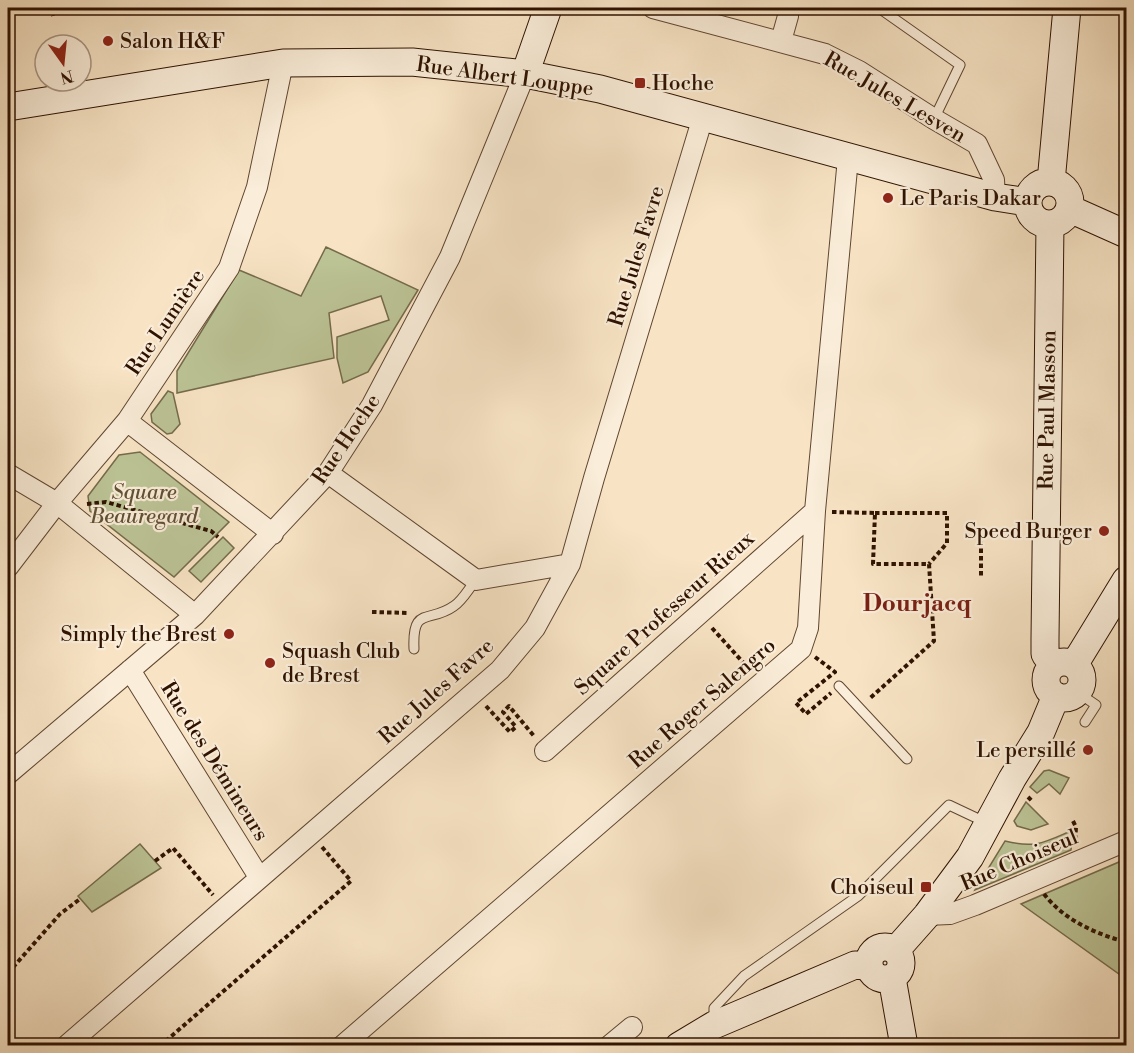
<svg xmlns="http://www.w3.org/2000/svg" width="1134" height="1053" font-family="'Libre Bodoni',serif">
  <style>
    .green { fill: #bcc496; stroke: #756b4b; stroke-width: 1.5 }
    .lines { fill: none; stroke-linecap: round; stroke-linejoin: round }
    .lane-casing { stroke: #604631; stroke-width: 11 }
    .street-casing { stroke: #604631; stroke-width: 22 }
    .secondary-casing { stroke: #2e1200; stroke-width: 29 }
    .path { stroke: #2e1200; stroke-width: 4; stroke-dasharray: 4.5 3; stroke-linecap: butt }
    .lane { stroke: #faedd9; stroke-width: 9 }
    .street { stroke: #faedd9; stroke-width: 20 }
    .secondary { stroke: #faedd9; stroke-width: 27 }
    .poi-dot { fill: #8f2418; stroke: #faedd9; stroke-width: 2 }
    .labels { text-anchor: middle; stroke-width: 4.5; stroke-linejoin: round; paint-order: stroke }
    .poi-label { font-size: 21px; fill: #2e1200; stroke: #faedd9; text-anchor: start }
    .street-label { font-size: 21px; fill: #2e1200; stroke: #faedd9 }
    .park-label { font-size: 21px; font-style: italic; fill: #605034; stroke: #faedd9 }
    .quarter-label { font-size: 24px; font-weight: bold; fill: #7a1f14; stroke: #faedd9 }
  </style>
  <rect width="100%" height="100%" fill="#f8e4c5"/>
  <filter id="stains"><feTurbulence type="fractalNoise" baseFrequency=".00333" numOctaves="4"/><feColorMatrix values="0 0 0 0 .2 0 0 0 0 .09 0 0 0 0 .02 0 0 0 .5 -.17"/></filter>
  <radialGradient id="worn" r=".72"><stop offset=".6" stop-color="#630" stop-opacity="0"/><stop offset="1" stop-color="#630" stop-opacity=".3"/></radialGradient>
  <path class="green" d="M 326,247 L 418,290 L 368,372 L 343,383 L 337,358 L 337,337 L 389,320 L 381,296 L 329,313 L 334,358 L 177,393 L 177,371 L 239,270 L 301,296 Z
    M 168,391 L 173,393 L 180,424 L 172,433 L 167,434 L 152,422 L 151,414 Z
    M 140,452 L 229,522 L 174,577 L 90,511 L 88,496 L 119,455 Z
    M 223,537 L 234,548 L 201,582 L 189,571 Z
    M 1049,770 L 1069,778 L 1060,794 L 1049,784 L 1037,793 L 1030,787 L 1044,771 Z
    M 1026,802 L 1048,824 L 1031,830 L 1017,826 L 1014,821 Z
    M 1073,830 L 1071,850 L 975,890 L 1005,841 C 1036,849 1045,842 1073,830 Z
    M 140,844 L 161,868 L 92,912 L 78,896 Z
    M 1126,859 L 1126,979 L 1021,904 Z"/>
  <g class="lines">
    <g class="lane-casing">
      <path id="lane" d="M 879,8 L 960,65 L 934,119
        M 414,649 C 412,605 429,624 454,606 C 463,600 469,588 476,580
        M 839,686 L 907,759
        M 1077,692 L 1096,705 L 1085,722
        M 714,1023 L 714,1008 L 744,976 L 858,896 L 949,805 L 985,822"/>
    </g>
    <g class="street-casing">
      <path id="street" d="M 653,8 L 825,54 L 859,71 L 934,119 L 977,144 L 994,180 L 995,197
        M 781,41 L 788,16
        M 127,421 L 273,534
        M 328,473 L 476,580 L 570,564
        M 8,474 L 57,503 L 195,615
        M 8,567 L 57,503 L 127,421 L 229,268 L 257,187 L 283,63
        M 130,670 L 259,877
        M 545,751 L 815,511
        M 8,774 L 195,615 L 328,473 L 372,405 L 450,257 L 525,74
        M 927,915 L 950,914 L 975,905 L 1126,841
        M 66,1046 L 500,670 L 535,628 L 570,564 L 594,478 L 703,117
        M 342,1046 L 801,649 L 808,628 L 815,511 L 848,158
        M 609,1046 L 632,1027"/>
    </g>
    <g class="secondary-casing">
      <path id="secondary" d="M 525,74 L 548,8
        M 8,107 L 283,63 L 412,62 L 525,74 L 600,89 L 995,197 L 1028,202
        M 1051,182 L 1067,8
        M1028 203a21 21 0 1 1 42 0a21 21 0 1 1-42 0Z
        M 1070,209 L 1126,234
        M 1050,224 L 1045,639 L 1045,654 L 1053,665
        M1046 680a18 18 0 1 1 36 0a18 18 0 1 1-36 0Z
        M 1074,665 L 1126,580
        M869 963a16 16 0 1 1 32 0a16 16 0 1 1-32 0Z
        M 896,950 L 927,915 L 970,857 L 1012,779 L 1041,732 L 1056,696
        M 892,978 L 904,1046
        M 679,1046 L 714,1025 L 855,965 L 868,966"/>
    </g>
    <path class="path" d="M 51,8 L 53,16
      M 87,504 L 106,502 L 211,531 L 218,537
      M 832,512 L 875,513 L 873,564 L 929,564 L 934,641 L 869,699
      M 875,513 L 947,513 L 947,543 L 929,564
      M 981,541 L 981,576
      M 372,612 L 409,613
      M 712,628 L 749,669
      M 815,657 L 835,672 L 796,703 L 806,714 L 831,693
      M 486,706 L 510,732 L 516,727 L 503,712 L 509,706 L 534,736
      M 1028,797 L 1033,802
      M 1073,821 L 1076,827 L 1075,843
      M 155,861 L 173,848 L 213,895
      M 1044,894 C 1064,920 1096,934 1126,942
      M 8,973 L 60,914 L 80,899
      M 8,1036 L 18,1046
      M 160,1046 L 351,881 L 322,847"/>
    <use href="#lane" class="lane"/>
    <use href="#street" class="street"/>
    <use href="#secondary" class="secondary"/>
  </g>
  <g class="poi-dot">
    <circle cx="108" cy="41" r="6"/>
    <rect x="634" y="77" width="12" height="12" rx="3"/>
    <circle cx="888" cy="198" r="6"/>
    <circle cx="1104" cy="531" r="6"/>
    <circle cx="229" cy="634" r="6"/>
    <circle cx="270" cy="663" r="6"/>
    <circle cx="1088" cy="750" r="6"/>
    <rect x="920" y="881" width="12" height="12" rx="3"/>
  </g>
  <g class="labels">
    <g class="poi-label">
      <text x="120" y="48">Salon H&amp;F</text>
      <text x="652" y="90">Hoche</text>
      <text x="900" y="205">Le Paris Dakar</text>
      <text x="1092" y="538" text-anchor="end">Speed Burger</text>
      <text x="217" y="641" text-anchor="end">Simply the Brest</text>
      <text x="282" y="658">Squash Club<tspan x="282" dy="24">de Brest</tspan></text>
      <text x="1076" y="757" text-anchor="end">Le persillé</text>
      <text x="914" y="894" text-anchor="end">Choiseul</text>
    </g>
    <g class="street-label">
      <text transform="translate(505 76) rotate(8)" y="7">Rue Albert Louppe</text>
      <text transform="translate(895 97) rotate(30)" y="7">Rue Jules Lesven</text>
      <text transform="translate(636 256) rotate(-73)" y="7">Rue Jules Favre</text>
      <text transform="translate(165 322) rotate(-56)" y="7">Rue Lumière</text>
      <text transform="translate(1047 410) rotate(-89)" y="7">Rue Paul Masson</text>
      <text transform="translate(346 439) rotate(-56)" y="7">Rue Hoche</text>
      <text transform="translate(664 613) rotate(-42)" y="7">Square Professeur Rieux</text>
      <text transform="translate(436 691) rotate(-42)" y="7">Rue Jules Favre</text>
      <text transform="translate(702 703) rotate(-41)" y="7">Rue Roger Salengro</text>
      <text transform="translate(215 761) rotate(58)" y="7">Rue des Démineurs</text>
      <text transform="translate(1019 860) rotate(-23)" y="7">Rue Choiseul</text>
    </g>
    <g class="park-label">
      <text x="144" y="499">Square<tspan x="144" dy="24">Beauregard</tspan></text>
    </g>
    <g class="quarter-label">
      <text x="917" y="611">Dourjacq</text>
    </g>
  </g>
  <rect width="1134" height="1053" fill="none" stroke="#f8e4c5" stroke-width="30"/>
  <rect x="9" y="9" width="1116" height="1035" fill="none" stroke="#2e1200" stroke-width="3"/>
  <rect x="15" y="15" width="1104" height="1023" fill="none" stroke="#2e1200" stroke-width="1.5"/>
  <g transform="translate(63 63) rotate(165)"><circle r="28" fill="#faedd9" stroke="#a89582" stroke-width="1.5"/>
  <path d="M0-4.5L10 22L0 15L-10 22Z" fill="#8f2418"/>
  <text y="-9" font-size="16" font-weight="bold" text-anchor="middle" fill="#2e1200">N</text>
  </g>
  <rect width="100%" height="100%" filter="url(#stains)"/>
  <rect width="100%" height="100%" fill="url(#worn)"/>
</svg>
